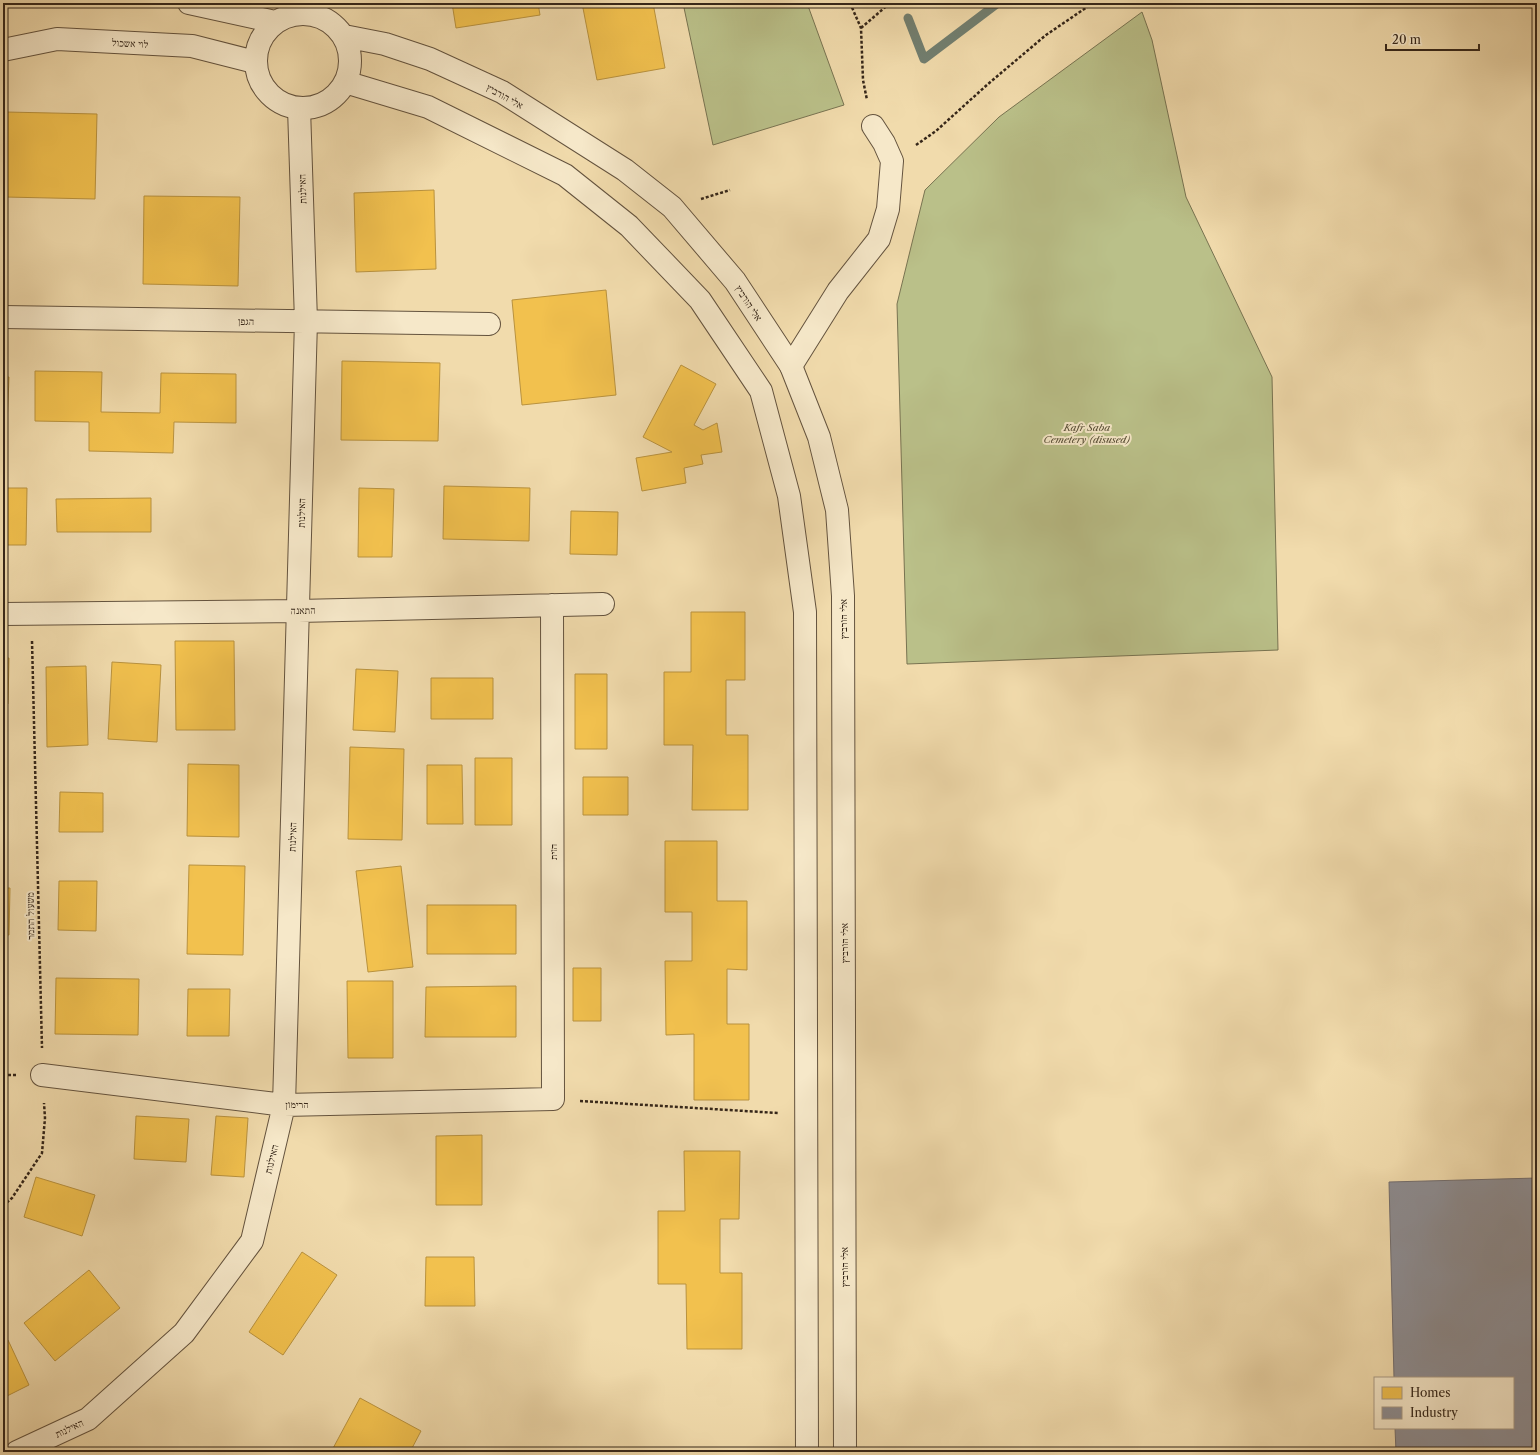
<svg xmlns="http://www.w3.org/2000/svg" width="1540" height="1455" font-family="'Libre Caslon Text','Frank Ruhl Libre',serif">
  <style>
    .green { fill: #bac089; stroke: #787351 }
    .homes { fill: #f2c14e; stroke: #b9923e }
    .industry { fill: #8d8d92; stroke: #736e6e }
    .lines { fill: none; stroke-linecap: round; stroke-linejoin: round }
    .stream { stroke: #727f70; stroke-width: 9 }
    .minor-casing { stroke: #64533e; stroke-width: 24 }
    .tertiary-casing { stroke: #64533e; stroke-width: 24 }
    .path { stroke: #352619; stroke-width: 2.5; stroke-dasharray: 3 2; stroke-linecap: butt }
    .minor { stroke: #f6e8c9; stroke-width: 22 }
    .tertiary { stroke: #f6e8c9; stroke-width: 22 }
    .labels { text-anchor: middle; stroke-width: 4; stroke-linejoin: round; paint-order: stroke }
    .street-label { font-size: 10px; fill: #352619; stroke: #f6e8c9 }
    .park-label { font-size: 10px; font-style: italic; fill: #564c35; stroke: #f6e8c9 }
  </style>
  <rect width="100%" height="100%" fill="#f1dbac"/>
  <filter id="stains"><feTurbulence type="fractalNoise" baseFrequency=".005" numOctaves="4"/><feColorMatrix values="0 0 0 0 .2 0 0 0 0 .09 0 0 0 0 .02 0 0 0 .5 -.17"/></filter>
  <radialGradient id="worn" r=".72"><stop offset=".6" stop-color="#630" stop-opacity="0"/><stop offset="1" stop-color="#630" stop-opacity=".3"/></radialGradient>
  <path class="green" d="M 683,3 L 807,3 L 844,105 L 713,145 Z
    M 1142,12 L 1152,40 L 1186,197 L 1272,377 L 1278,650 L 907,664 L 897,304 L 925,190 L 999,117 Z"/>
  <path class="homes" d="M 452,3 L 538,3 L 540,15 L 456,28 Z
    M 582,3 L 653,3 L 665,68 L 597,80 Z
    M 6,112 L 97,114 L 95,199 L 5,197 Z
    M 434,190 L 436,269 L 356,272 L 354,193 Z
    M 144,196 L 240,197 L 238,286 L 143,284 Z
    M 606,290 L 616,395 L 522,405 L 512,300 Z
    M 342,361 L 440,363 L 438,441 L 341,440 Z
    M 681,365 L 716,384 L 694,425 L 703,430 L 717,423 L 722,452 L 701,455 L 703,464 L 684,468 L 686,483 L 642,491 L 636,458 L 672,452 L 643,437 Z
    M 35,371 L 102,372 L 101,412 L 160,413 L 161,373 L 236,374 L 236,423 L 174,422 L 173,453 L 89,451 L 89,422 L 35,421 Z
    M 3,377 L 9,377 L 7,426 L 3,426 Z
    M 444,486 L 530,488 L 529,541 L 443,539 Z
    M 3,488 L 27,488 L 26,545 L 3,545 Z
    M 359,488 L 394,489 L 392,557 L 358,557 Z
    M 151,498 L 151,532 L 57,532 L 56,499 Z
    M 571,511 L 618,512 L 617,555 L 570,554 Z
    M 691,612 L 745,612 L 745,680 L 726,680 L 726,735 L 748,735 L 748,810 L 692,810 L 693,745 L 664,745 L 664,672 L 691,672 Z
    M 175,641 L 234,641 L 235,730 L 176,730 Z
    M 3,658 L 9,658 L 8,704 L 3,704 Z
    M 112,662 L 161,665 L 157,742 L 108,739 Z
    M 86,666 L 88,745 L 47,747 L 46,667 Z
    M 356,669 L 398,671 L 395,732 L 353,730 Z
    M 575,674 L 607,674 L 607,749 L 575,749 Z
    M 431,678 L 493,678 L 493,719 L 431,719 Z
    M 350,747 L 404,749 L 402,840 L 348,839 Z
    M 475,758 L 512,758 L 512,825 L 475,825 Z
    M 188,764 L 239,765 L 239,837 L 187,836 Z
    M 427,765 L 462,765 L 463,824 L 427,824 Z
    M 583,777 L 628,777 L 628,815 L 583,815 Z
    M 60,792 L 103,793 L 103,832 L 59,832 Z
    M 665,841 L 717,841 L 717,901 L 747,901 L 747,970 L 727,969 L 727,1024 L 749,1024 L 749,1100 L 694,1100 L 694,1034 L 666,1035 L 665,961 L 692,961 L 692,912 L 665,912 Z
    M 189,865 L 245,866 L 243,955 L 187,954 Z
    M 401,866 L 413,967 L 368,972 L 356,871 Z
    M 59,881 L 97,881 L 96,931 L 58,930 Z
    M 3,888 L 10,888 L 9,935 L 3,935 Z
    M 427,905 L 516,905 L 516,954 L 427,954 Z
    M 573,968 L 601,968 L 601,1021 L 573,1021 Z
    M 56,978 L 139,979 L 138,1035 L 55,1034 Z
    M 347,981 L 393,981 L 393,1058 L 348,1058 Z
    M 516,986 L 516,1037 L 425,1037 L 426,987 Z
    M 188,989 L 230,989 L 229,1036 L 187,1036 Z
    M 136,1116 L 189,1119 L 186,1162 L 134,1159 Z
    M 216,1116 L 248,1118 L 244,1177 L 211,1175 Z
    M 482,1135 L 482,1205 L 436,1205 L 436,1136 Z
    M 684,1151 L 740,1151 L 739,1219 L 720,1219 L 720,1273 L 742,1273 L 742,1349 L 687,1349 L 686,1284 L 658,1284 L 658,1211 L 685,1211 Z
    M 36,1177 L 95,1195 L 82,1236 L 24,1217 Z
    M 302,1252 L 337,1275 L 283,1355 L 249,1332 Z
    M 426,1257 L 474,1257 L 475,1306 L 425,1306 Z
    M 89,1270 L 120,1308 L 55,1361 L 24,1323 Z
    M 8,1340 L 29,1385 L 3,1398 L 3,1342 Z
    M 360,1398 L 421,1431 L 410,1452 L 331,1452 Z"/>
  <path class="industry" d="M 1537,1178 L 1537,1452 L 1396,1452 L 1395,1428 L 1513,1428 L 1513,1378 L 1394,1378 L 1389,1182 Z"/>
  <g class="lines">
    <path class="stream" d="M 908,18 L 924,59 L 998,3"/>
    <g class="minor-casing">
      <path id="minor" d="M 3,317 L 489,324
        M 791,366 L 838,291 L 879,239 L 888,209 L 892,161 L 884,143 L 873,126
        M 3,614 L 298,611 L 603,604
        M 42,1075 L 284,1105 L 553,1099 L 552,605
        M 17,1452 L 88,1419 L 184,1333 L 252,1241 L 284,1105 L 306,321 L 299,108"/>
    </g>
    <g class="tertiary-casing">
      <path id="tertiary" d="M 189,3 L 275,22
        M256 61a47 47 0 1 1 94 0a47 47 0 1 1-94 0Z
        M 344,36 L 385,44 L 430,59 L 502,92 L 625,170 L 672,207 L 735,281 L 791,366 L 819,437 L 837,510 L 843,596 L 845,1452
        M 3,50 L 57,39 L 192,46 L 255,62
        M 345,82 L 428,107 L 565,175 L 629,226 L 700,300 L 761,391 L 789,496 L 805,612 L 807,1452"/>
    </g>
    <path class="path" d="M 325,3 L 326,14
      M 850,3 L 861,28 L 863,80 L 867,100
      M 861,28 L 890,3
      M 916,145 L 936,131 L 988,84 L 1046,35 L 1093,3
      M 701,199 L 730,190
      M 32,641 L 42,1048
      M 3,1075 L 16,1075
      M 580,1101 L 778,1113
      M 3,1206 L 12,1198 L 42,1153 L 45,1118 L 44,1103"/>
    <use href="#minor" class="minor"/>
    <use href="#tertiary" class="tertiary"/>
  </g>
  <g class="labels">
    <g class="street-label">
      <text transform="translate(130 43) rotate(3)" y="4">לוי אשכול</text>
      <text transform="translate(505 96) rotate(29)" y="4">אלי הורביץ</text>
      <text transform="translate(302 189) rotate(-92)" y="4">האילנות</text>
      <text transform="translate(749 303) rotate(57)" y="4">אלי הורביץ</text>
      <text transform="translate(246 321) rotate(1)" y="4">הגפן</text>
      <text transform="translate(301 513) rotate(-89)" y="4">האילנות</text>
      <text transform="translate(303 610) rotate(-1)" y="4">התאנה</text>
      <text transform="translate(843 619) rotate(-90)" y="4">אלי הורביץ</text>
      <text transform="translate(292 837) rotate(-88)" y="4">האילנות</text>
      <text transform="translate(553 852) rotate(-90)" y="4">הזית</text>
      <text transform="translate(30 916) rotate(-91)" y="4">משעול התמר</text>
      <text transform="translate(844 943) rotate(-90)" y="4">אלי הורביץ</text>
      <text x="297" y="1108">הרימון</text>
      <text transform="translate(271 1159) rotate(-76)" y="4">האילנות</text>
      <text transform="translate(844 1267) rotate(-90)" y="4">אלי הורביץ</text>
      <text transform="translate(69 1428) rotate(-25)" y="4">האילנות</text>
    </g>
    <g class="park-label">
      <text x="1087" y="431">Kafr Saba<tspan x="1087" dy="12">Cemetery (disused)</tspan></text>
    </g>
  </g>
  <rect width="1540" height="1455" fill="none" stroke="#f1dbac" stroke-width="16"/>
  <rect x="4" y="4" width="1532" height="1447" fill="none" stroke="#352619" stroke-width="2"/>
  <rect x="8" y="8" width="1524" height="1439" fill="none" stroke="#352619"/>
  <rect x="1374" y="1377" width="140" height="52" fill="#f6e8c9" stroke="#a99a83"/>
  <rect x="1382" y="1387" width="20" height="12" fill="#f2c14e" stroke="#a99a83"/>
  <text x="1410" y="1397" font-size="12" fill="#352619">Homes</text>
  <rect x="1382" y="1407" width="20" height="12" fill="#8d8d92" stroke="#a99a83"/>
  <text x="1410" y="1417" font-size="12" fill="#352619">Industry</text>
  <path d="M1386 44v6h93v-6" fill="none" stroke="#352619" stroke-width="2"/>
  <text x="1392" y="44" font-size="12" fill="#352619" stroke="#f6e8c9" stroke-width="3" paint-order="stroke">20 m</text>
  <rect width="100%" height="100%" filter="url(#stains)"/>
  <rect width="100%" height="100%" fill="url(#worn)"/>
</svg>
